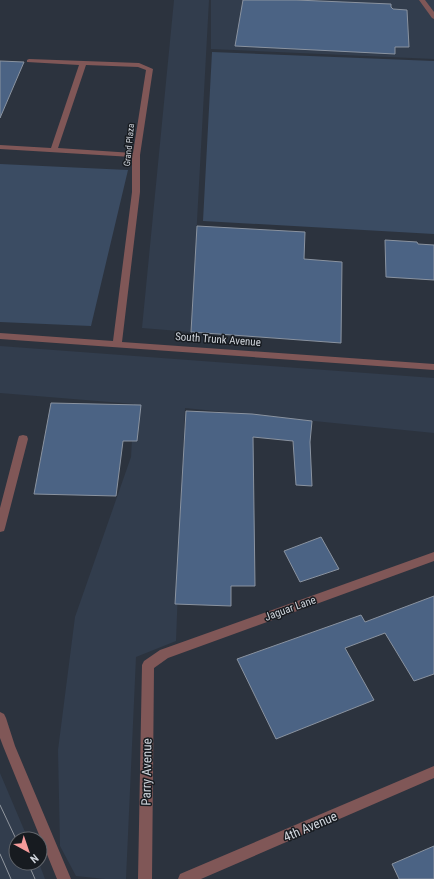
<svg xmlns="http://www.w3.org/2000/svg" width="434" height="879" font-family="'Roboto Condensed',sans-serif">
  <style>
    .built { fill: #323d4d }
    .green { fill: #3b4c63 }
    .building { fill: #4b6384; stroke: #8a93a0 }
    .lines { fill: none; stroke-linecap: round; stroke-linejoin: round }
    .minor { fill: #805757; fill-rule: evenodd }
    .tram { stroke: #91979f; stroke-width: 1 }
    .labels { text-anchor: middle; stroke-width: 3; stroke-linejoin: round; paint-order: stroke }
    .far-street-label { font-size: 9px; fill: #d0d5dc; stroke: #171b20 }
    .street-label { font-size: 11px; fill: #d0d5dc; stroke: #171b20 }
    .near-street-label { font-size: 13px; fill: #d0d5dc; stroke: #171b20 }
  </style>
  <rect width="100%" height="100%" fill="#2c333e"/>
  <path class="built" d="M 174,0 L 209,0 L 191,332 L 142,328 Z
    M 211,0 L 434,0 L 434,59 L 211,49 Z
    M 0,346 L 434,378 L 434,433 L 185,408 L 176,641 L 136,657 L 126,879 L 105,879 L 76,876 L 60,846 L 58,750 L 75,617 L 131,457 L 134,404 L 0,393 Z
    M 0,773 L 28,839 L 16,839 L 16,863 L 39,863 L 45,879 L 0,879 Z"/>
  <path class="green" d="M 212,52 L 434,61 L 434,234 L 203,221 Z
    M 0,164 L 128,170 L 91,326 L 0,322 Z"/>
  <path class="building" d="M 243,0 L 296,0 L 391,4 L 391,7 L 393,9 L 407,10 L 409,47 L 395,47 L 395,54 L 235,46 Z
    M 0,61 L 24,62 L 0,118 Z
    M 197,226 L 305,232 L 304,259 L 342,262 L 341,343 L 191,332 Z
    M 385,240 L 417,242 L 418,244 L 434,245 L 434,280 L 386,277 Z
    M 51,403 L 141,405 L 137,441 L 123,441 L 116,496 L 34,494 Z
    M 186,411 L 252,414 L 312,421 L 310,442 L 312,486 L 296,485 L 293,441 L 253,437 L 255,586 L 231,586 L 231,606 L 175,604 Z
    M 321,537 L 339,569 L 300,582 L 284,551 Z
    M 434,596 L 434,674 L 414,681 L 385,633 L 345,648 L 374,700 L 276,739 L 237,659 L 361,615 L 365,622 Z
    M 434,846 L 434,879 L 399,879 L 392,864 Z"/>
  <g class="lines">
    <path class="minor" d="M 419,0 L 425,0 L 434,12 L 434,19 L 432,18 Z
      M 29,59 L 139,63 L 153,69 L 140,155 L 140,192 L 122,342 L 434,364 L 434,370 L 0,339 L 0,333 L 113,341 L 132,192 L 132,157 L 0,149 L 0,145 L 51,148 L 79,65 L 27,62 L 27,60 ZM 86,65 L 138,67 L 146,70 L 133,153 L 58,148 Z
      M 23,435 L 27,436 L 28,439 L 5,528 L 4,531 L 0,532 L 0,508 L 18,439 L 19,436 Z
      M 434,552 L 434,561 L 168,658 L 154,668 L 152,879 L 138,879 L 142,665 L 144,661 L 160,650 Z
      M 0,712 L 4,714 L 6,718 L 15,746 L 71,879 L 57,879 L 3,746 L 0,738 Z
      M 434,766 L 434,778 L 201,879 L 178,879 L 180,874 Z"/>
    <path class="tram" d="M 0,805 L 16,839
      M 0,854 L 11,879
      M 28,863 L 35,879"/>
  </g>
  <g class="labels">
    <g class="far-street-label">
      <text transform="translate(129 145) rotate(-84)" y="3">Grand Plaza</text>
    </g>
    <g class="street-label">
      <text transform="translate(218 339) rotate(4)" y="4">South Trunk Avenue</text>
      <text transform="translate(290 608) rotate(-20)" y="4">Jaguar Lane</text>
    </g>
    <g class="near-street-label">
      <text transform="translate(146 772) rotate(-89)" y="5">Parry Avenue</text>
      <text transform="translate(310 826) rotate(-23)" y="5">4th Avenue</text>
    </g>
  </g>
  <g transform="translate(28 851) rotate(140)"><circle r="19" fill="#171b20" stroke="#61656b"/>
  <path d="M0-3L7 15L0 10L-7 15Z" fill="#f59b9b"/>
  <text y="-6" font-size="11" font-weight="bold" text-anchor="middle" fill="#d0d5dc">N</text>
  </g>
</svg>
